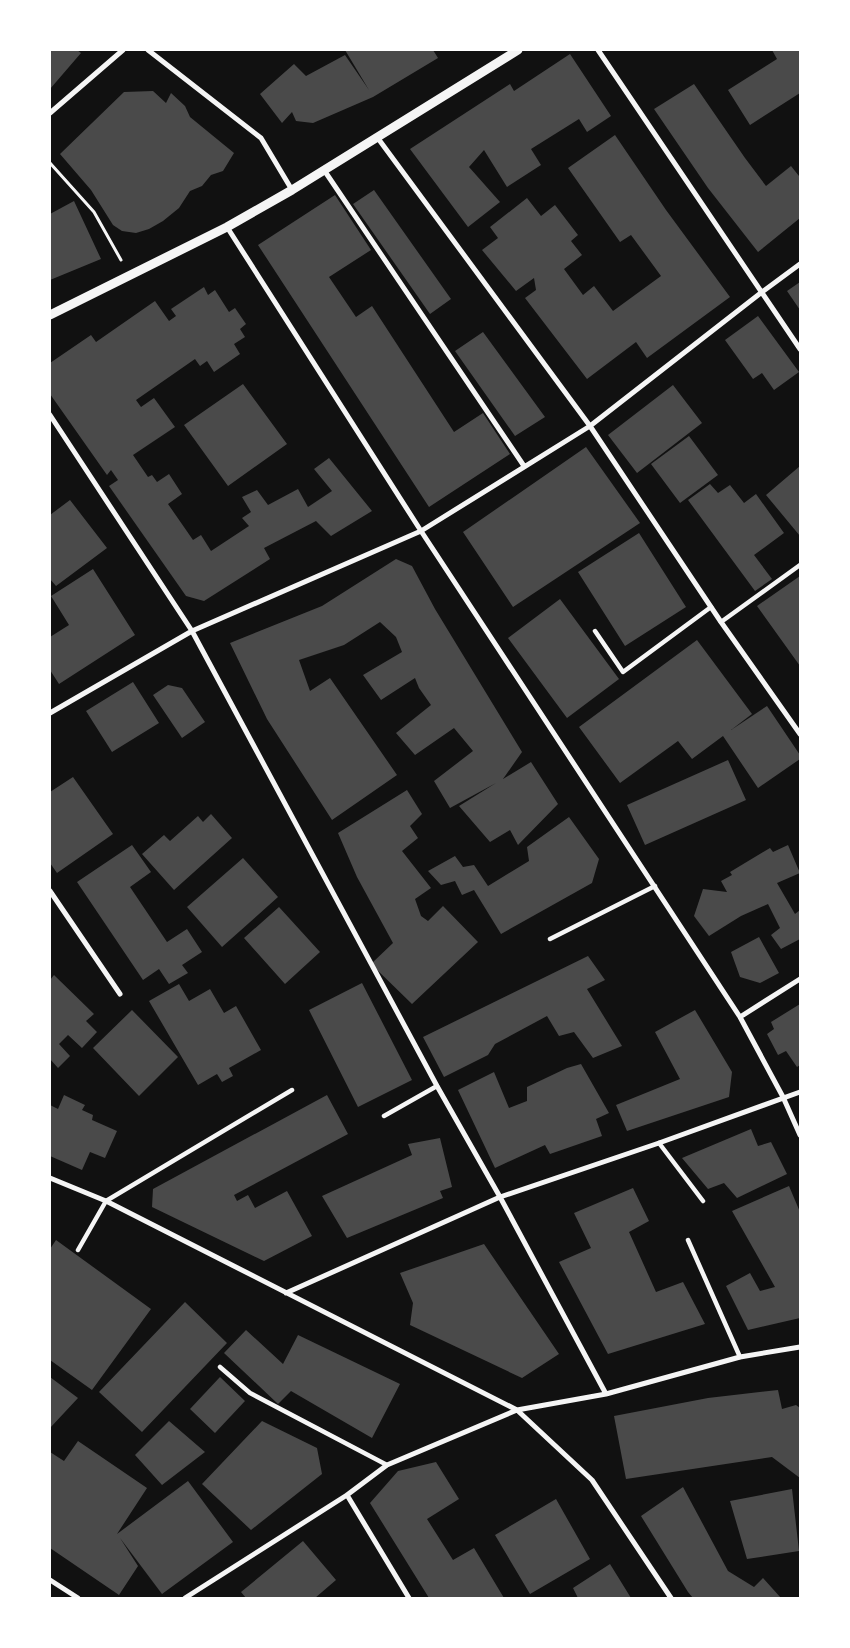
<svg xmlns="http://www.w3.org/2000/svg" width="850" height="1648" font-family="Barlow,sans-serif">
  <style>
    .building { fill: #4a4a4a }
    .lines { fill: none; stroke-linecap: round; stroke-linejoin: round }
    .path { stroke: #f5f5f5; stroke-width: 3 }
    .pedestrian { stroke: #f5f5f5; stroke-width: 4.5 }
    .minor { stroke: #f5f5f5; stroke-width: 5 }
    .tertiary { stroke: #f5f5f5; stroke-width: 9 }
  </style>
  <rect width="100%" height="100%" fill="#111"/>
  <path class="building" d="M 50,50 L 77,50 L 81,53 L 50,89 Z
    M 345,50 L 433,50 L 438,58 L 373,97 L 313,123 L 296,121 L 292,112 L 282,123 L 260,94 L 294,64 L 306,76 L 345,55 L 369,90 Z
    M 772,50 L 800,50 L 800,93 L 750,125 L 728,90 L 777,59 Z
    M 570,54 L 611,116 L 587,132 L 579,119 L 531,149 L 541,165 L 507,187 L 484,150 L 469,167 L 500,202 L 468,227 L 410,149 L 510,84 L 514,91 Z
    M 694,84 L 745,158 L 766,186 L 791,166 L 799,176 L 800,175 L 800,218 L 758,252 L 708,188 L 654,109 Z
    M 153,91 L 166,103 L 171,93 L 185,106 L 190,117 L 234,153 L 223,171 L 211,175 L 202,186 L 190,191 L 179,208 L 163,221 L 149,229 L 136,233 L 122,231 L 113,225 L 91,190 L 60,154 L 124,92 Z
    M 615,135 L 666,210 L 730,297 L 647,358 L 636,342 L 587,379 L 525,298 L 536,290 L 534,278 L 516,291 L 482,250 L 498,238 L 490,227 L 527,198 L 541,216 L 555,205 L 578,235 L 571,241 L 582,255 L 564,269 L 583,295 L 594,286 L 613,311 L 661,276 L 631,235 L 620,242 L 568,168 Z
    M 374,190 L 451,299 L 430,314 L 353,204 Z
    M 335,195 L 371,250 L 329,277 L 356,317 L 372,306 L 454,432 L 483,413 L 510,454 L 429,507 L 258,245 Z
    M 74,201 L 101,259 L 50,280 L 50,214 Z
    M 800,282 L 800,310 L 787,291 Z
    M 204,287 L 208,295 L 215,290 L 229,312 L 235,308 L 246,324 L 240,329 L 245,337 L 234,344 L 240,354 L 214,372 L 207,361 L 200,366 L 195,359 L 136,400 L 141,407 L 154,398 L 175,427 L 133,455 L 148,477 L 152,475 L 157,482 L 169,474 L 182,494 L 168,504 L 193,540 L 201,535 L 211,551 L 249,526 L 242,518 L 251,512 L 242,497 L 257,490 L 268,505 L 298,489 L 308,507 L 332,491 L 314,469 L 329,458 L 372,511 L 331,536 L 316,521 L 264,548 L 270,559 L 204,601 L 186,596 L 109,486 L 118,480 L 111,470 L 107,475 L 50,394 L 50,363 L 91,335 L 96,342 L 155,301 L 169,321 L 176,316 L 171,309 Z
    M 758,316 L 799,372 L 774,390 L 762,373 L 753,379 L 725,340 Z
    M 483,332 L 545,417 L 515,436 L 455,351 Z
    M 243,384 L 287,444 L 228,486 L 184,425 Z
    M 673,385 L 702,423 L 637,473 L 608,435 Z
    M 689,436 L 718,475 L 680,503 L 651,464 Z
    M 586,447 L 640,523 L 513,607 L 463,532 Z
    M 800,466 L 800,536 L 766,495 Z
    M 710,484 L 718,493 L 730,485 L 744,503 L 756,494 L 784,533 L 754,555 L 772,579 L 755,591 L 688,500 Z
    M 70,500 L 107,548 L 56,586 L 50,579 L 50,515 Z
    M 639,533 L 686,607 L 625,646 L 578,572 Z
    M 396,559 L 412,566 L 435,609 L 522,752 L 503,779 L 531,762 L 558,804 L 518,845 L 510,830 L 490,842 L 459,806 L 496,783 L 450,808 L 434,781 L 473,751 L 454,728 L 415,755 L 396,733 L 431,705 L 419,688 L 415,678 L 381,700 L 363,675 L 402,652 L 396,637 L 380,622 L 344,645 L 299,660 L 310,691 L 330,678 L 397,775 L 332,820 L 267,719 L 230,643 L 322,606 Z
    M 93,569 L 135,635 L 59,684 L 50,670 L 50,637 L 69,625 L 51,596 Z
    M 800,576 L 800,666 L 757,606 Z
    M 560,599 L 619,679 L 567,718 L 508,638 Z
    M 697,640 L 752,714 L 731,730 L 767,706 L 800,755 L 800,759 L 758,788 L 723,736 L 692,759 L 678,741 L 620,783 L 579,727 Z
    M 133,682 L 159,723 L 112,752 L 86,711 Z
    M 168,685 L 182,688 L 205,722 L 182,738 L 153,695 Z
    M 728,760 L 746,800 L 645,845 L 627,805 Z
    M 73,777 L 113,834 L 57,873 L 50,863 L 50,792 Z
    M 407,790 L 422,814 L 410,826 L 418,838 L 402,851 L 431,888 L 415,899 L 421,916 L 428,921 L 443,906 L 478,942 L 412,1004 L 371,964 L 393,943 L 357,877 L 338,833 Z
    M 211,814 L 232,838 L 174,890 L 142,854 L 164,835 L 170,841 L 198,816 L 203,822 Z
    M 569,817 L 599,859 L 592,883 L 501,934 L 474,890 L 462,895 L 455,881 L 441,885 L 428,871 L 455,856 L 463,867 L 474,865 L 488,886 L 529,861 L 527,847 Z
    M 132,845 L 151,872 L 130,887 L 167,942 L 187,929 L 202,952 L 182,965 L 188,973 L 169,984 L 159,969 L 143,980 L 77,882 Z
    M 788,845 L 800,873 L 777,883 L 795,914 L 800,910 L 800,939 L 781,949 L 771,935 L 780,928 L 768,904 L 741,916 L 709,936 L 694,916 L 703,889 L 727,892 L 721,881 L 732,875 L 730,872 L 770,848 L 773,852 Z
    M 243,858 L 278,897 L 222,947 L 187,907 Z
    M 279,907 L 320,952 L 285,984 L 244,938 Z
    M 759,937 L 779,973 L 760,983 L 740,977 L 731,952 Z
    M 588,956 L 605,980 L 587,989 L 622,1046 L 593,1058 L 574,1032 L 559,1036 L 547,1016 L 495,1044 L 488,1055 L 444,1077 L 423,1037 Z
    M 54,975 L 94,1014 L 86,1021 L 97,1032 L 82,1048 L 68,1035 L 59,1044 L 70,1056 L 58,1068 L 50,1059 L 50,980 Z
    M 362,983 L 412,1080 L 358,1107 L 309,1010 Z
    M 179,984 L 189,1001 L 210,989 L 224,1013 L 236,1006 L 261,1050 L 229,1068 L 233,1076 L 222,1082 L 217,1074 L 198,1085 L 149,1001 Z
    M 800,1004 L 800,1065 L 797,1067 L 786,1051 L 778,1055 L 767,1034 L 774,1029 L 771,1022 Z
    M 132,1010 L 178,1057 L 139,1096 L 93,1048 Z
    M 695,1010 L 732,1072 L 729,1097 L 627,1131 L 616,1105 L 680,1079 L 655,1032 Z
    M 581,1064 L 609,1113 L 596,1119 L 602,1136 L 550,1154 L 545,1145 L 495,1168 L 458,1090 L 494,1072 L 509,1108 L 527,1101 L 527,1087 L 567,1068 Z
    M 64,1095 L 85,1105 L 82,1110 L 93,1115 L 92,1120 L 117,1131 L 105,1158 L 90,1152 L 82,1170 L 50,1156 L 50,1105 L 58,1109 Z
    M 327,1095 L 348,1134 L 234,1195 L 237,1201 L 248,1195 L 255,1208 L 287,1191 L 312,1236 L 264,1261 L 152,1207 L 153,1189 Z
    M 751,1129 L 758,1146 L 771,1142 L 787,1174 L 737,1198 L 724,1183 L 708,1189 L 682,1158 Z
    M 440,1138 L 452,1187 L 440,1191 L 443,1198 L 347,1238 L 322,1196 L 412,1155 L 408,1144 Z
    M 789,1186 L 800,1212 L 800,1318 L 748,1330 L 726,1286 L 750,1273 L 760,1291 L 775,1287 L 732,1211 Z
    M 633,1188 L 649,1221 L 629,1232 L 656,1292 L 683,1282 L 705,1324 L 608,1354 L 559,1262 L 591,1248 L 574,1213 Z
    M 56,1240 L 151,1309 L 92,1390 L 50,1360 L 50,1249 Z
    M 484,1244 L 559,1354 L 522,1378 L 410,1325 L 413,1303 L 400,1273 Z
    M 185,1302 L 227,1343 L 142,1432 L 99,1392 Z
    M 246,1330 L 283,1364 L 298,1335 L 400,1384 L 372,1438 L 291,1391 L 278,1404 L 224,1353 Z
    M 50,1377 L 78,1398 L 50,1428 Z
    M 220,1377 L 245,1401 L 215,1433 L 190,1409 Z
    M 778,1390 L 782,1409 L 796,1405 L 800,1408 L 800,1478 L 772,1457 L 626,1479 L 614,1416 L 708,1398 Z
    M 169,1421 L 205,1452 L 162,1485 L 135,1455 Z
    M 262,1421 L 317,1448 L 322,1474 L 251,1530 L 202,1484 Z
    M 78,1441 L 147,1488 L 117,1534 L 188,1481 L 233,1542 L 162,1594 L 120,1538 L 138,1566 L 119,1595 L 50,1548 L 50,1452 L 64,1461 Z
    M 436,1462 L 459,1499 L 427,1519 L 453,1560 L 474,1548 L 504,1598 L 429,1598 L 370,1503 L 398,1471 Z
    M 683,1487 L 728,1571 L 754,1587 L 763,1578 L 781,1598 L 693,1598 L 688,1592 L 641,1516 Z
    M 792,1489 L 799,1551 L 747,1559 L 730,1501 Z
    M 556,1499 L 590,1559 L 530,1594 L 495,1535 Z
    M 303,1541 L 336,1580 L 315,1598 L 246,1598 L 241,1592 Z
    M 610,1564 L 631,1598 L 578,1598 L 573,1588 Z"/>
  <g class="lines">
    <path class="path" d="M 50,163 L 94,212 L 121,260"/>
    <path class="pedestrian" d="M 721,622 L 800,565
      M 595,631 L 623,672 L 711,607
      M 550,939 L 655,886
      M 384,1116 L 437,1086
      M 659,1143 L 703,1201
      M 688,1240 L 740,1357
      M 78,1250 L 106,1201 L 292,1090
      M 220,1367 L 250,1393 L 387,1465"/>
    <path class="minor" d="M 148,50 L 261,138 L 292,190
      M 598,50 L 800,349
      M 50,113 L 123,50
      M 377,137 L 590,426 L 721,622 L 800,734
      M 324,170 L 524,466
      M 227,227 L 421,531 L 740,1017 L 783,1097 L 800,1135
      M 50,415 L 192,631 L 437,1086 L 500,1197 L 606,1394
      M 50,713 L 192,631 L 421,531 L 590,426 L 762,292 L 800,264
      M 50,891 L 120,994
      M 740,1017 L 800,979
      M 50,1178 L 106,1201 L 517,1410 L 592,1480 L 671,1598
      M 286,1293 L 500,1197 L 659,1143 L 800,1092
      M 347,1495 L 409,1598
      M 50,1580 L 78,1598
      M 185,1598 L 347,1495 L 387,1465 L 517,1410 L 606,1394 L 740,1357 L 800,1347"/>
    <path class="tertiary" d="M 50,315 L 227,227 L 292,190 L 518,50"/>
  </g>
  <rect width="850" height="1648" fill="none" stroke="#ffffff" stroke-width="102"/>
</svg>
